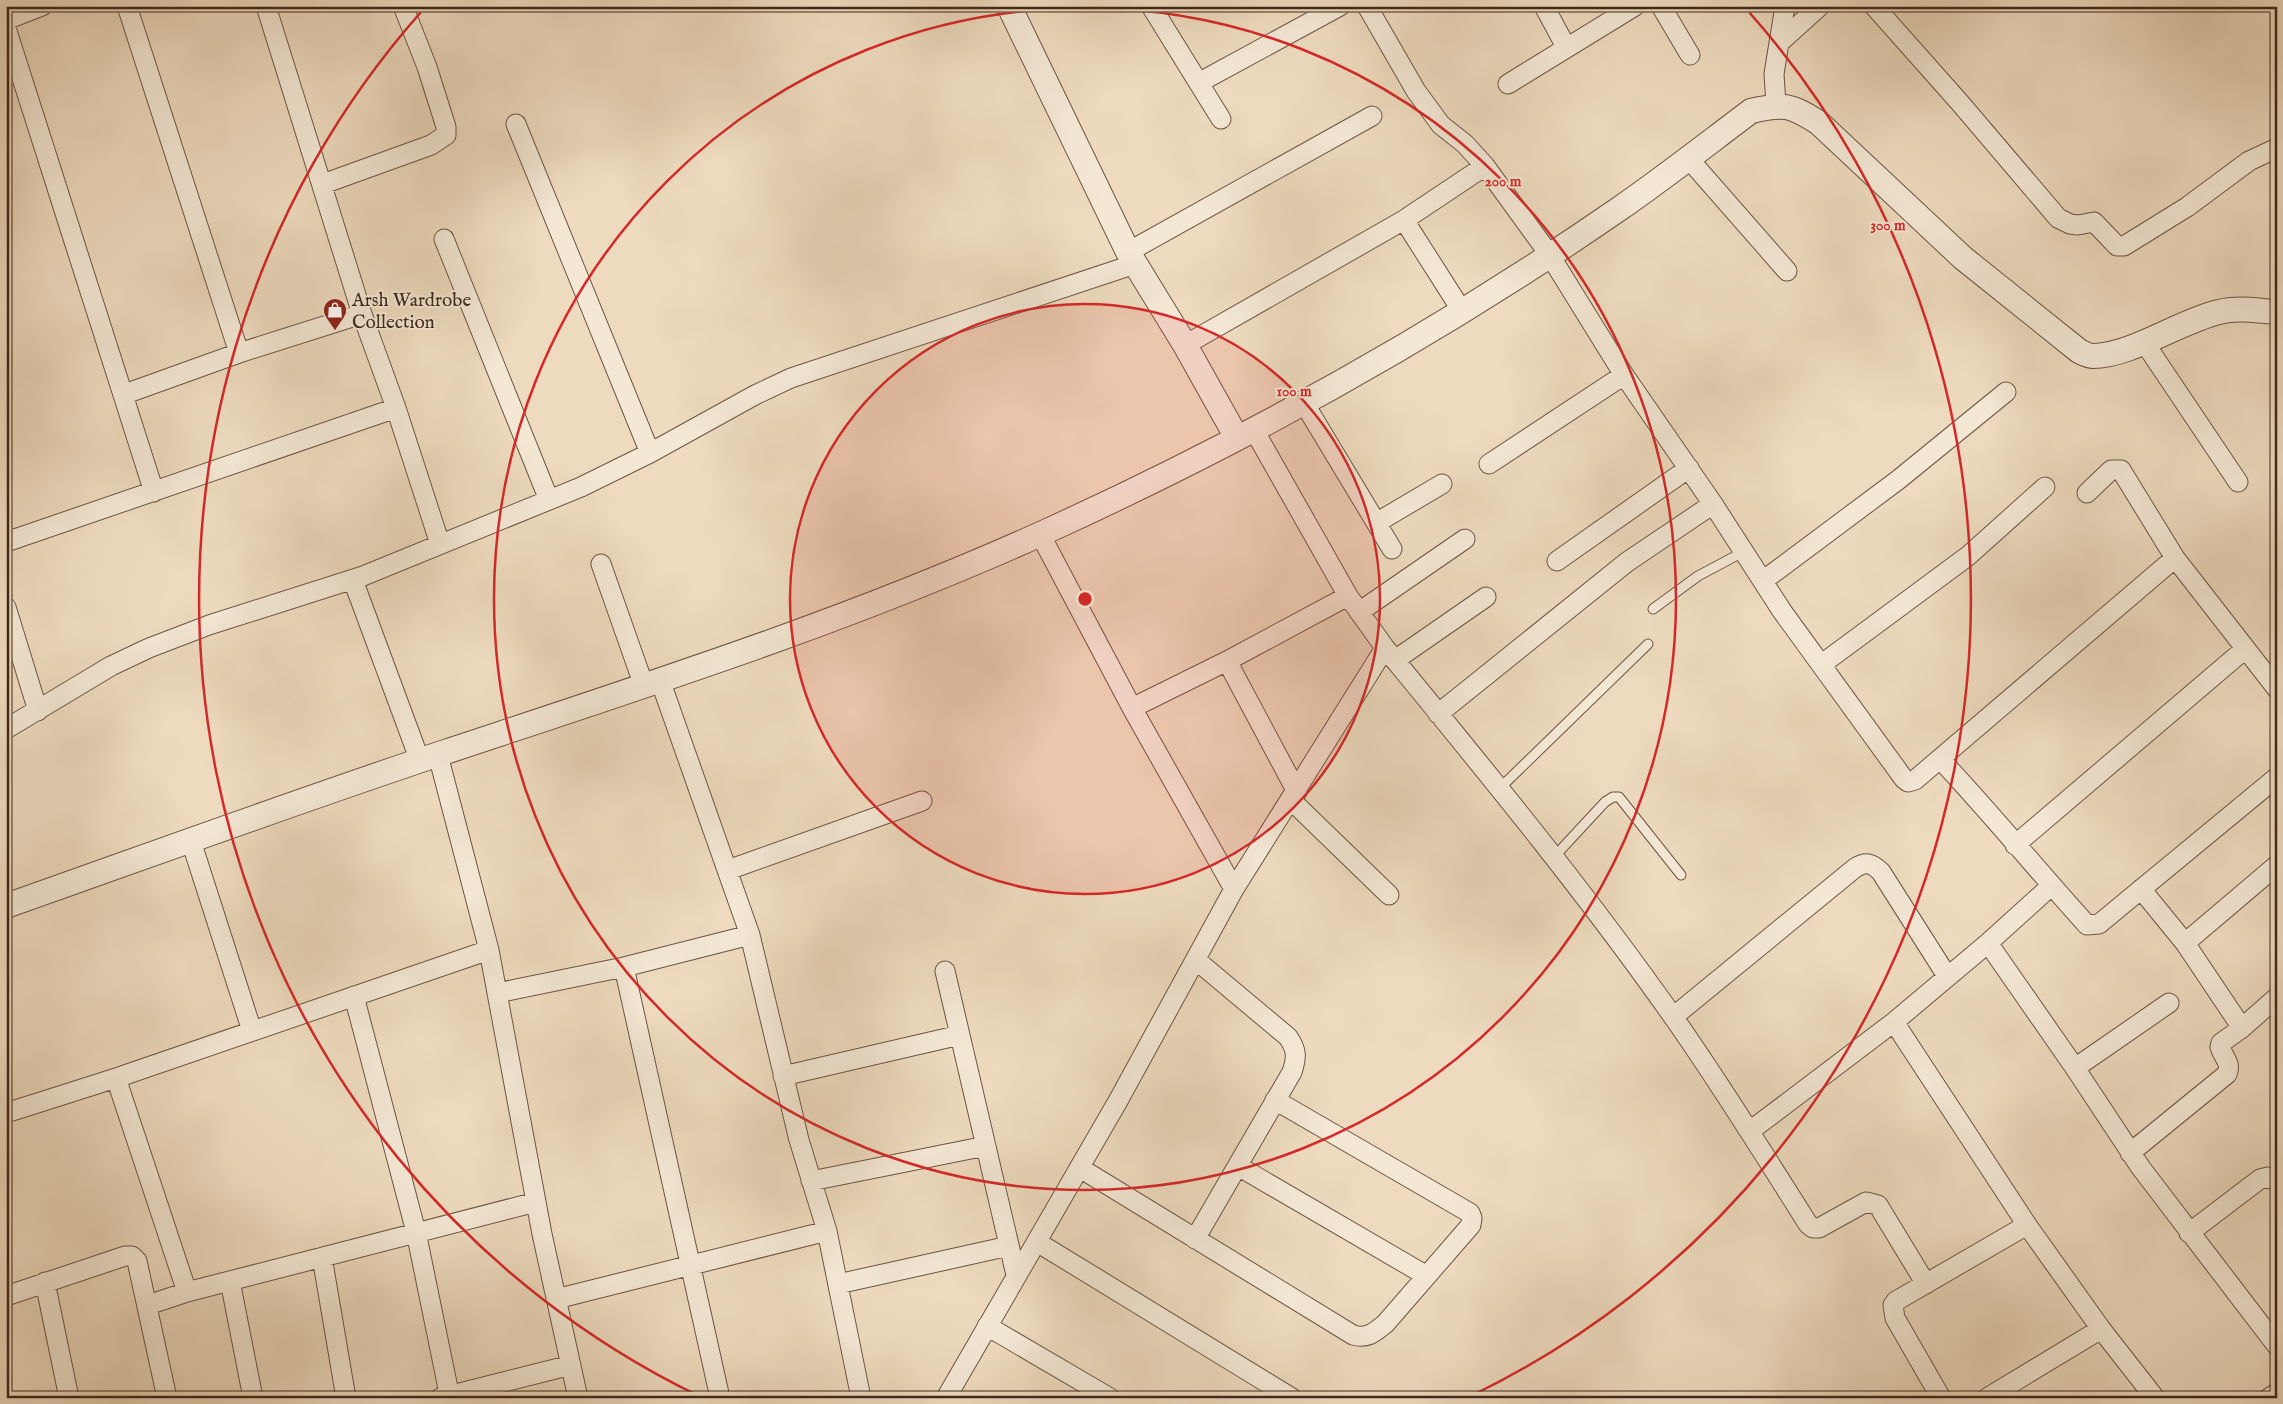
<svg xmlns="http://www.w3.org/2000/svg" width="2283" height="1404" font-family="'IM FELL English',serif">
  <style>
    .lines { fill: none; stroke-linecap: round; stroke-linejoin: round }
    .service-casing { stroke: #6c5544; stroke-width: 11 }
    .minor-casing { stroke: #6c5544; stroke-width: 21 }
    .tertiary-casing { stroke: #6c5544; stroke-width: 26 }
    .service { stroke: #f4e8d5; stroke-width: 9 }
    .minor { stroke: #f4e8d5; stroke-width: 19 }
    .tertiary { stroke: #f4e8d5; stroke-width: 24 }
    .ring { fill: none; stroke: #d62828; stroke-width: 2.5 }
    .labels { text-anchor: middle; stroke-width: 4; stroke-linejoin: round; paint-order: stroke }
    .poi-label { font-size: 19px; fill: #40281b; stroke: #f4e8d5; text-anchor: start }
    .centre { fill: #d62828; stroke: #f4e8d5; stroke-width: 2.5 }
    .ring-label { font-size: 15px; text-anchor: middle; font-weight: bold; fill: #d62828; stroke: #f4e8d5; stroke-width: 4; stroke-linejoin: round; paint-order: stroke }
  </style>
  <rect width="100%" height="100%" fill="#eedbbf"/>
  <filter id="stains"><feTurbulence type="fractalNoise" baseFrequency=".004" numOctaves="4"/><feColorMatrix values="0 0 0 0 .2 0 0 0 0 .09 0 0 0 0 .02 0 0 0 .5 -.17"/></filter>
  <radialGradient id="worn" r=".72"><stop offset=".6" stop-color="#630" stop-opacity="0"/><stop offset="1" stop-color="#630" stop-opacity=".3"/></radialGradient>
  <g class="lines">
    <g class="service-casing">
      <path id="service" d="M 1653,609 L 1698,576 L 1745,551
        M 1499,789 L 1648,644
        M 1554,857 L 1605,802 L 1613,797 L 1619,797 L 1681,875"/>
    </g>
    <g class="minor-casing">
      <path id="minor" d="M 127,6 L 239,353
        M 266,6 L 362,314 L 396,408 L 440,544
        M 1151,6 L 1221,119
        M 1367,6 L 1416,91 L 1441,125 L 1465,144 L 1485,166 L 1549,254 L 1624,375 L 1713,504 L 1782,611 L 1904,779 L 1908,782 L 1915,780 L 2175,558
        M 1544,6 L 1566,47
        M 1661,6 L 1690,55
        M 1874,6 L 1961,104 L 2058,218 L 2070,224 L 2078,225 L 2094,222 L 2117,246 L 2124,246 L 2187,207 L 2249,161 L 2277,148
        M 6,20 L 42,6
        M 6,28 L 154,492
        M 1779,43 L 1820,6
        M 1200,82 L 1340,6
        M 1508,84 L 1635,6
        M 1776,105 L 1774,74 L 1785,6
        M 516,124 L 650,453
        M 1688,158 L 1787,271
        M 323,184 L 431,145 L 446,135 L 446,127 L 427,67 L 403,6
        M 1404,220 L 1462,311
        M 444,239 L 549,500
        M 1128,252 L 1372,116
        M 2144,342 L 2238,482
        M 1185,345 L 1404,220 L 1485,166
        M 125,394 L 239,353 L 362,314
        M 1304,403 L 1392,549
        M 1254,430 L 1348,596 L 1385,648 C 1484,769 1584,890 1674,1018 C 1721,1085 1764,1154 1808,1224 L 1813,1228 L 1819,1228 L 1866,1202 L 1878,1205 L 1926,1284
        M 1489,464 L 1624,375
        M 2087,493 L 2111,470 L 2121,470 L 2175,558 L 2277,689
        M 1376,523 L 1442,484
        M 1040,534 L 1132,708 L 1234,889
        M 6,542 L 396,408
        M 1557,561 L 1689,468
        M 601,564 L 644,686
        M 353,580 L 420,761
        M 1764,580 L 1898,480 L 2006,392
        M 6,607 L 38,711
        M 1359,612 L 1465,539
        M 1395,660 L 1486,597
        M 1227,661 L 1297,792
        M 1822,664 L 1968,556 L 2045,487
        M 660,680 L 750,935 L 799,1140 L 827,1231 L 861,1398
        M 1132,708 L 1227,661 L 1348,596
        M 1438,714 L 1627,562 L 1713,504
        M 6,729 L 111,666 L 149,648 L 209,625 L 363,576 L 581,487 L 650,453 L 755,395 L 791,378 L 1135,264
        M 438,755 L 489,950 L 542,1234 L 578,1398
        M 1940,759 C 1991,813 2037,870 2087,925 L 2099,924 L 2277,777
        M 1291,800 L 1389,895
        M 191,841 L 252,1031
        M 2015,845 L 2245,649
        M 728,870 L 922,801
        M 2141,889 L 2185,943 L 2242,1028 L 2277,997
        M 1988,943 L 2075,1068 L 2141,1168 L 2277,1346
        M 2185,943 L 2277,865
        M 624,967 L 720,1398
        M 945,971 L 1016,1275
        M 497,993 L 624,967 L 750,935
        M 354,996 L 416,1232 L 450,1398
        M 1673,1017 L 1855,868 C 1866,861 1872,863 1881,872 L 1947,976
        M 1894,1022 L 2027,1225 L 2101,1329 L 2155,1398
        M 2075,1068 L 2169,1003
        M 783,1076 L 960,1035
        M 116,1078 L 187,1292
        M 6,1113 L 116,1078 L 489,950
        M 1750,1131 L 1894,1022 L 1988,943 L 2051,886
        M 2130,1153 L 2227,1074 C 2232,1063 2223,1057 2220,1047 L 2221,1043 L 2242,1028
        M 1238,1166 L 1427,1276
        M 1080,1168 L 1353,1335 C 1367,1339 1374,1333 1385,1324 L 1471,1225 L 1472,1218 L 1470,1213 L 1275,1100
        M 811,1181 L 986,1146
        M 2189,1233 L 2260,1179 L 2268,1177 L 2277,1181
        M 1195,1239 L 1292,1072 C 1297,1057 1297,1050 1288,1037 L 1196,960
        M 1037,1242 L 1292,1398
        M 322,1257 L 346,1398
        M 230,1281 L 253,1398
        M 45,1282 L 69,1398
        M 838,1284 L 1009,1246
        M 6,1296 L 125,1256 L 132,1256 L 137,1261 L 167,1398
        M 556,1299 L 827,1231
        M 148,1305 L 187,1292 L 536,1202
        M 987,1326 L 1110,1398
        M 440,1398 L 571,1365
        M 946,1398 L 1118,1101 L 1234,889 L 1385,648
        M 1941,1398 L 1895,1318 L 1893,1305 L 1896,1301 L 2027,1225
        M 1987,1398 L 2101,1329
        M 2269,1398 L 2277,1393"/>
    </g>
    <g class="tertiary-casing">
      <path id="tertiary" d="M 1009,6 L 1128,252 L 1185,345 L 1237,438
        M 6,906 C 153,854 298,801 445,752 C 647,685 851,620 1045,532 C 1245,441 1438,334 1619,209 C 1664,178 1707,144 1751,111 C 1784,103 1791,105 1819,123 L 1963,258 L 2079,351 C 2083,353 2088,356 2093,356 C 2131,356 2180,321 2219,312 C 2238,307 2258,311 2277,312"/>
    </g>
    <use href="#service" class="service"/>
    <use href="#minor" class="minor"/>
    <use href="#tertiary" class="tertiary"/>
  </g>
  <circle cx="1085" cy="599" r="295" fill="#d62828" fill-opacity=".12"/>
  <g class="ring">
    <circle cx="1085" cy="599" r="295"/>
    <circle cx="1085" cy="599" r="591"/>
    <path d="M697 1395A886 886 0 0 1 421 12M1749 12A886 886 0 0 1 1473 1395"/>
  </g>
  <defs>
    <g id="shop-pin" transform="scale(1.25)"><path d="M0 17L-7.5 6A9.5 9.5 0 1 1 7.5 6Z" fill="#8f2418" stroke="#f4e8d5"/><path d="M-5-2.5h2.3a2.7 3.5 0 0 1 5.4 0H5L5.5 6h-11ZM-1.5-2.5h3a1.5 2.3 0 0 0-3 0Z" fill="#fff"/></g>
  </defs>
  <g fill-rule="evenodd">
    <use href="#shop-pin" x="335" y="310"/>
  </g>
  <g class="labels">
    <g class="poi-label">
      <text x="352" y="306">Arsh Wardrobe<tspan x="352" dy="22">Collection</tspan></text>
    </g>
  </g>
  <circle cx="1085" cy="599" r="8" class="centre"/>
  <g class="ring-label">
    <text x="1503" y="186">200 m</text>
    <text x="1888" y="230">300 m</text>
    <text x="1294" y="396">100 m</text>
  </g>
  <rect width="2283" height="1404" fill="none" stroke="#eedbbf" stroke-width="25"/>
  <rect x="8" y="8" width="2268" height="1389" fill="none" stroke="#40281b" stroke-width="2.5"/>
  <rect x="12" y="12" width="2258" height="1379" fill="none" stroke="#40281b"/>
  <rect width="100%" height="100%" filter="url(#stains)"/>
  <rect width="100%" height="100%" fill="url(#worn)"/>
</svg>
